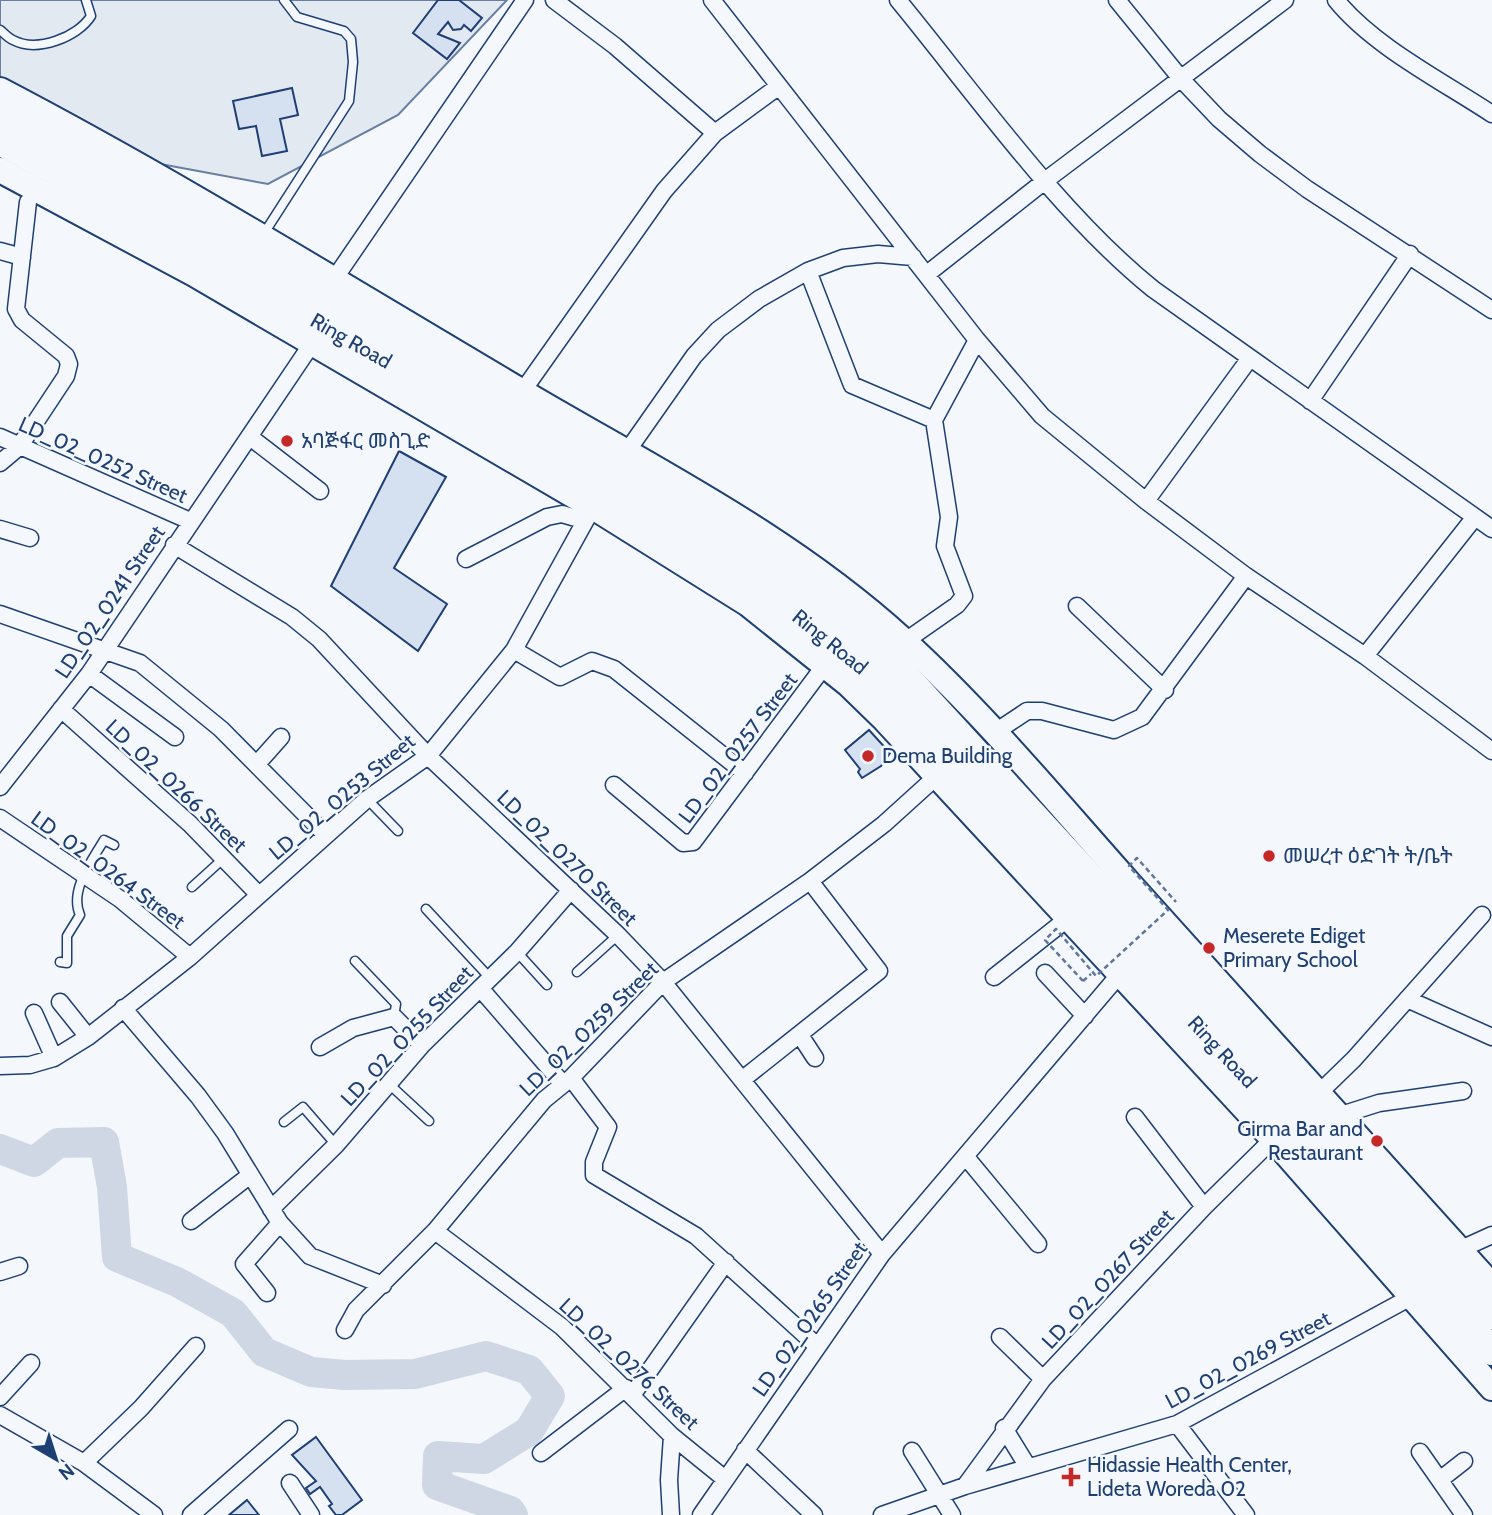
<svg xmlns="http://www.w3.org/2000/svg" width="1492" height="1515" font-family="Cabin,'Noto Sans Ethiopic',sans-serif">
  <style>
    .green { fill: #e3e9f0; stroke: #687fa3; stroke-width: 2 }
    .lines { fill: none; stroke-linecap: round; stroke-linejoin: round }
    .river { stroke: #cfd7e4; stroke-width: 30 }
    .building { fill: #d5e0f0; stroke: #1d3f73; stroke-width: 2 }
    .lane-casing { stroke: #1d3f73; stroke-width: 11 }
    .street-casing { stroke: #1d3f73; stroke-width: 19 }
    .primary-casing { stroke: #1d3f73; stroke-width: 28 }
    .highway-casing { stroke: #1d3f73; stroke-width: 32 }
    .path { stroke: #5e769c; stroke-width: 2.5; stroke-dasharray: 5 3.5; stroke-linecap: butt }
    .lane { stroke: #f4f7fb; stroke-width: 8 }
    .street { stroke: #f4f7fb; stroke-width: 16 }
    .primary { stroke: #f4f7fb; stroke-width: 24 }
    .highway { stroke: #f4f7fb; stroke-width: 28 }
    .path-bridge { stroke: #5e769c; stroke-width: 2.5; stroke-dasharray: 5 3.5; stroke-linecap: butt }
    .poi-dot { fill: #c62828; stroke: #f4f7fb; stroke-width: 2.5 }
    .labels { text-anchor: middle; stroke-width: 5; stroke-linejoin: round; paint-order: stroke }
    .street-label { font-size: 21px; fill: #1d3f73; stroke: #f4f7fb }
    .poi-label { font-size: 21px; fill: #1d3f73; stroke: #f4f7fb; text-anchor: start }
  </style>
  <rect width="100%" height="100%" fill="#f4f7fb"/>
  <path class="green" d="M 0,0 L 507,0 L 398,115 L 268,184 L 155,163 L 0,78 Z"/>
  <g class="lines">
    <path class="river" d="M 0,1149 L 34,1162 L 58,1143 L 104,1142 L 112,1187 L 117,1257 L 177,1282 L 233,1313 L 264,1352 L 311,1372 L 345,1375 L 415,1374 L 486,1356 L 529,1370 L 550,1396 L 529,1431 L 484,1459 L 438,1456 L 437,1485 L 510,1511 L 513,1515"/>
  </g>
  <path class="building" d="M 438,0 L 459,0 L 482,18 L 471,31 L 464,25 L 461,29 L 453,30 L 448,22 L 438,34 L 460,43 L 447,59 L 413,33 Z
    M 292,88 L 298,115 L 280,119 L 287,151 L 262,156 L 256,126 L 239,129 L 233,101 Z
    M 399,451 L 446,477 L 394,568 L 447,604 L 418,651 L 331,586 Z
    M 869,730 L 890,753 L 881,766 L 862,778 L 858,772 L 860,769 L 845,750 Z
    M 316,1437 L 362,1500 L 342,1515 L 336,1515 L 329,1506 L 332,1504 L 320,1487 L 310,1494 L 306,1488 L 316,1481 L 292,1455 Z
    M 247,1500 L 259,1515 L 229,1515 Z"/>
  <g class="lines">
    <g class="lane-casing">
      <path id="lane" d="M 0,30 C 4,33 8,38 13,40 C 37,53 78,37 91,16 L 86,0
        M 263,235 L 349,101 L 353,62 L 351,39 L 344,31 L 297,17 L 284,0
        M 367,799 L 398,831
        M 192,887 L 224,858
        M 426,909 L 490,978
        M 517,952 L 547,985
        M 355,961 L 396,1004 L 394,1017
        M 60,962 L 67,963 L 67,936 L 80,915 C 69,890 92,861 104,840 L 114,845
        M 577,972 L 618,935
        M 389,1084 L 429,1121
        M 284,1122 L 303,1107 L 336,1145"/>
    </g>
    <g class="street-casing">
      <path id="street" d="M 554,0 L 615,46 L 715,133
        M 712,0 L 977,340 L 1042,416 L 1146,501 L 1246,576 L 1365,656 L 1492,751
        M 898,0 C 976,95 1059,213 1153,289 L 1492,529
        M 1117,0 L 1182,80 L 1219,119 L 1260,154 L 1307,189 L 1492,310
        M 1336,0 C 1373,46 1442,81 1492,114
        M 0,251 L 22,257
        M 808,271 L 852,385 L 934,420
        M 927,274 L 1046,180 L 1285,0
        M 335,278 L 525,0
        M 522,392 L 664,191 L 715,133 L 779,86
        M 1310,401 L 1410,254
        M 0,437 L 190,521
        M 250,437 L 320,491
        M 628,450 L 694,356 L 718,330 L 759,299 L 808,271 L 843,258 L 878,254 L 913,257
        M 0,463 L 19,447 L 66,376 L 69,364 L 66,356 L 22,320 L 16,309 L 28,202
        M 1146,501 L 1250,358
        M 0,529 L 30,538
        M 174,545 L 292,617 L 319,639 L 428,756 L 618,935 L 663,982 L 882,1254
        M 466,559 L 547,517 L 562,514 L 583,520
        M 1077,606 L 1165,690
        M 0,614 L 140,663 L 221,729 L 325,834
        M 904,642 L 957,605 L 964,596 L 945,546 L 949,517 L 934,420 L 977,340
        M 514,650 L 560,677 L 592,661 L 614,669 L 745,773
        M 1365,656 L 1475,517
        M 89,674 L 175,737
        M 61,709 L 190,824 L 259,895
        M 994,733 L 1027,711 L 1042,711 L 1114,730 L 1142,717 L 1246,576
        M 257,764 L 281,737
        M 614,785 L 683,843 L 693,842 L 825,665
        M 0,787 L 89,674 L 311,345
        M 0,818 L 120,899 L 190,957
        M 1045,973 L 1085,1016
        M 994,977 L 1067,919
        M 480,988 L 563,1084
        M 1407,999 L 1492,1037
        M 60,1002 L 88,1037
        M 123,1008 L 198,1096 L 225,1133 L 280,1223 L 310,1256 L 383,1285
        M 34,1013 L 54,1058
        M 800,1035 L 815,1058
        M 320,1047 L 353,1028 L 394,1017 L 422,1045
        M 0,1066 L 30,1065 L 54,1058 L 88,1037 L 190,957 L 367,799 L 428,756 L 514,650 L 593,507
        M 571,1078 L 608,1127 L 594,1162 L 594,1175 L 696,1236 L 816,1345
        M 743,1079 L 879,971 L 810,881
        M 1319,1093 L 1354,1059 L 1482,915
        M 1341,1115 L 1379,1103 L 1463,1091
        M 1135,1117 L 1204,1207
        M 966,1157 L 1038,1244
        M 271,1209 L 336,1145 L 422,1045 L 517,952 L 571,890
        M 191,1221 L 249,1176
        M 435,1231 L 562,1327 L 672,1436 L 725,1479
        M 1459,1250 L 1492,1235
        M 0,1272 L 19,1266
        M 267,1293 L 244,1264 L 280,1223
        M 345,1330 L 356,1310 L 435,1231 L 544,1100 L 571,1078 L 663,982 L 810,881 L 884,824 L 937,776
        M 1000,1337 L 1043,1379
        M 633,1394 L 726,1262
        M 0,1397 L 31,1363
        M 0,1415 L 84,1463 L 154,1515
        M 1177,1424 L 1246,1515
        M 1004,1428 L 1028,1467
        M 745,1450 L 814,1515
        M 912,1451 L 952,1515
        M 1420,1452 L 1464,1515
        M 541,1453 L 626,1388
        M 84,1463 L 141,1408 L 196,1346
        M 1441,1479 L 1464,1461
        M 290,1483 L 311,1515
        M 965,1486 L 1043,1379 L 1204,1207 L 1273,1139
        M 191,1515 L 289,1429
        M 671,1515 L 669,1480 L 672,1436
        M 701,1515 L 882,1254 L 1119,975
        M 882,1515 L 965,1486 L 1177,1424 L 1411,1297"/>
    </g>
    <g class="primary-casing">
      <path id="primary" d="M 0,90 C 178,183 348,289 521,391 C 653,469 789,536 903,640 C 984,714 1055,800 1128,882 C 1250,1016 1371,1151 1492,1286
        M 0,170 L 194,274 L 593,507 L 748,604 L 848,684 L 885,720 L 1273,1139 L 1492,1388"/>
    </g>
    <g class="highway-casing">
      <path id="highway" d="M 0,114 C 177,209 348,311 521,414 C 654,493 794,565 905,676 L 1492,1315
        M 0,141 L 122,207 L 604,490 L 709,553 L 829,638 L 888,691 L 1198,1025 L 1492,1351"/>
    </g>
    <path class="path" d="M 1083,981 L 1091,974"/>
    <use href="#lane" class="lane"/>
    <use href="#street" class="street"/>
    <use href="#primary" class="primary"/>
    <use href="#highway" class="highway"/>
    <path class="path-bridge" d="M 1083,981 L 1045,940 L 1056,929 L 1096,976 L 1168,910 L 1129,866 L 1137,858 L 1176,902"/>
  </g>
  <g class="poi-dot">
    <circle cx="287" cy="441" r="7"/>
    <circle cx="868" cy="756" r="7"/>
    <circle cx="1269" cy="856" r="7"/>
    <circle cx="1209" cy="948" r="7"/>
    <circle cx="1377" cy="1141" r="7"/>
    <path d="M1067.5 1466.5h7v7h7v7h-7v7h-7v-7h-7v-7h7z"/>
  </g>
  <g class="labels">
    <g class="street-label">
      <text transform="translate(351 341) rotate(30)" y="7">Ring Road</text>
      <text transform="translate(103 460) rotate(24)" y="7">LD_02_0252 Street</text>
      <text transform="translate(110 602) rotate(-56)" y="7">LD_02_0241 Street</text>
      <text transform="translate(830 642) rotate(39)" y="7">Ring Road</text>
      <text transform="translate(738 748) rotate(-53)" y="7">LD_02_0257 Street</text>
      <text transform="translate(176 786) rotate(43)" y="7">LD_02_0266 Street</text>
      <text transform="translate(342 797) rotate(-40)" y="7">LD_02_0253 Street</text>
      <text transform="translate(567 858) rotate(44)" y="7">LD_02_0270 Street</text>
      <text transform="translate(108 870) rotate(36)" y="7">LD_02_0264 Street</text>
      <text transform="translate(589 1029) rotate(-44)" y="7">LD_02_0259 Street</text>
      <text transform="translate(407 1036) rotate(-47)" y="7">LD_02_0255 Street</text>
      <text transform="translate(1222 1052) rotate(47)" y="7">Ring Road</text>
      <text transform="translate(1108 1279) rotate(-47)" y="7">LD_02_0267 Street</text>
      <text transform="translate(810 1319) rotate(-55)" y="7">LD_02_0265 Street</text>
      <text transform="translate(1248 1360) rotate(-28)" y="7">LD_02_0269 Street</text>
      <text transform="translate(629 1364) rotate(43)" y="7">LD_02_0276 Street</text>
    </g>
    <g class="poi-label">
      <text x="301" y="448">አባጅፋር መስጊድ</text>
      <text x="882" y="763">Dema Building</text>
      <text x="1283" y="863">መሠረተ ዕድገት ት/ቤት</text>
      <text x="1223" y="943">Meserete Ediget<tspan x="1223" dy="24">Primary School</tspan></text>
      <text x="1363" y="1136" text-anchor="end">Girma Bar and<tspan x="1363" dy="24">Restaurant</tspan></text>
      <text x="1087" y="1472">Hidassie Health Center,<tspan x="1087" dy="24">Lideta Woreda 02</tspan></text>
    </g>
  </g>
  <g transform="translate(56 1459) rotate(141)" stroke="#f4f7fb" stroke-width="5" paint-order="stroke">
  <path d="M0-5L12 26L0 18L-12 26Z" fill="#1d3f73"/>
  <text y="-10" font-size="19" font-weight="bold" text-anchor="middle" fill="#1d3f73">N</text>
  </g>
</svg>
